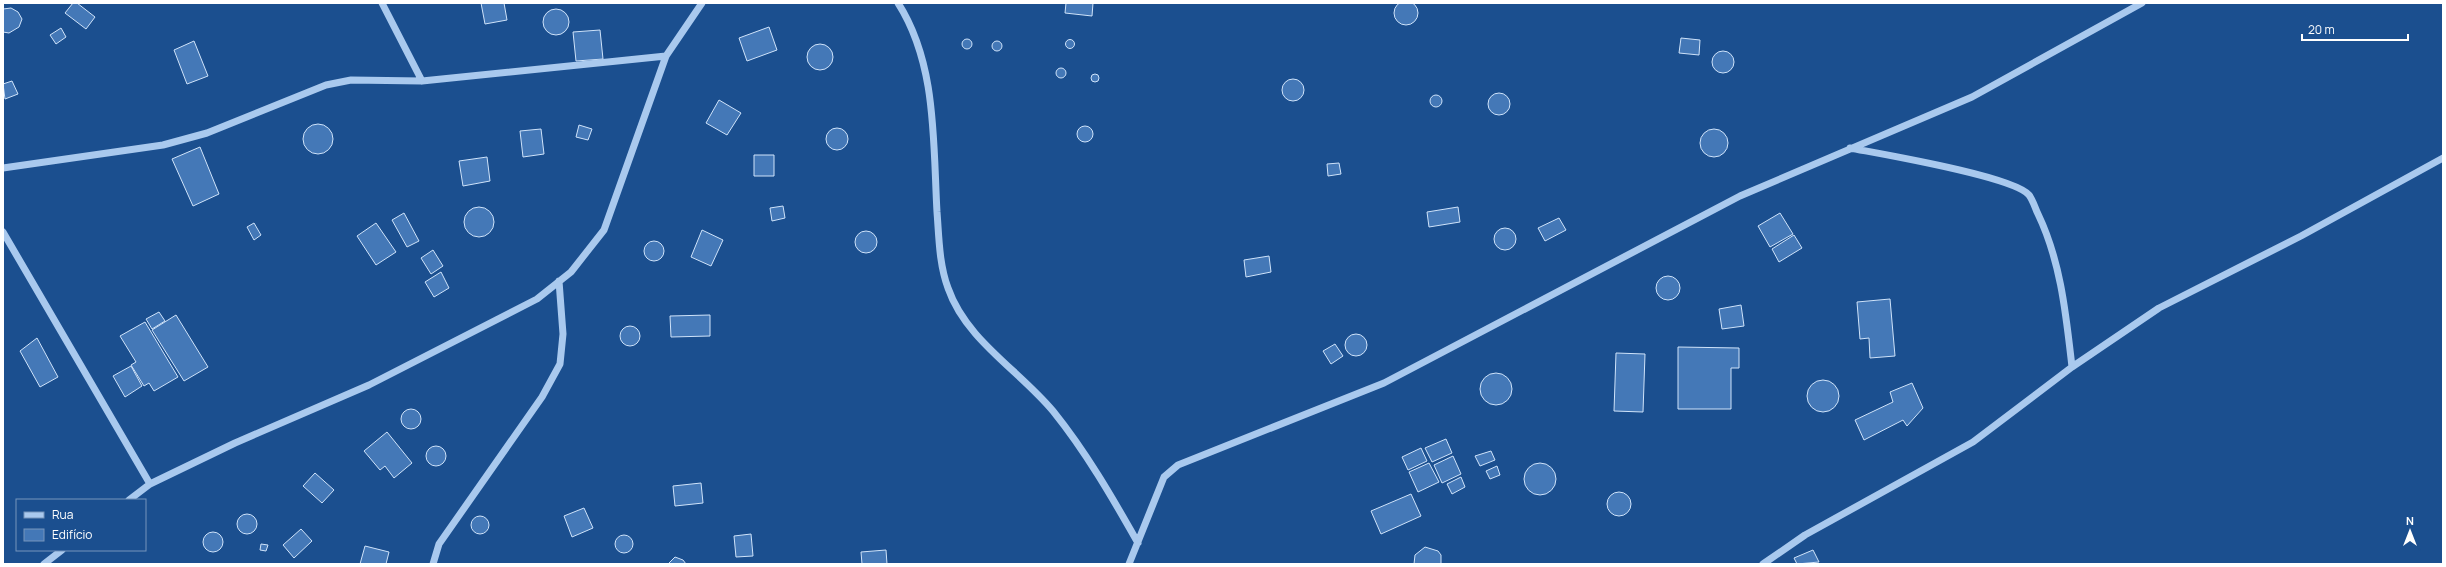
<svg xmlns="http://www.w3.org/2000/svg" width="2446" height="567" font-family="Manrope,sans-serif">
  <style>
    .building { fill: #4478b7; stroke: #cfe3fa }
    .lines { fill: none; stroke-linecap: round; stroke-linejoin: round }
    .minor { stroke: #a9c9ee; stroke-width: 7 }
  </style>
  <rect width="100%" height="100%" fill="#1b4f8f"/>
  <path class="building" d="M1394 13a12 12 0 1 1 24 0a12 12 0 1 1-24 0Z
    M 73,3 L 77,3 L 95,17 L 86,29 L 65,13 Z
    M 481,3 L 504,3 L 507,20 L 485,24 Z
    M 1066,3 L 1093,3 L 1092,16 L 1065,13 Z
    M 11,8 L 18,12 L 22,19 L 19,27 L 9,33 L 3,32 L 3,9 Z
    M543 22a13 13 0 1 1 26 0a13 13 0 1 1-26 0Z
    M 769,27 L 777,50 L 747,61 L 739,38 Z
    M 61,28 L 66,37 L 56,44 L 50,35 Z
    M 600,30 L 603,59 L 576,61 L 573,32 Z
    M 1681,38 L 1700,40 L 1699,55 L 1679,53 Z
    M962 44a5 5 0 1 1 10 0a5 5 0 1 1-10 0Z
    M1065.5 44a4.5 4.5 0 1 1 9 0a4.5 4.5 0 1 1-9 0Z
    M992 46a5 5 0 1 1 10 0a5 5 0 1 1-10 0Z
    M 194,41 L 208,76 L 187,84 L 174,50 Z
    M807 57a13 13 0 1 1 26 0a13 13 0 1 1-26 0Z
    M1712 62a11 11 0 1 1 22 0a11 11 0 1 1-22 0Z
    M1056 73a5 5 0 1 1 10 0a5 5 0 1 1-10 0Z
    M1091 78a4 4 0 1 1 8 0a4 4 0 1 1-8 0Z
    M1282 90a11 11 0 1 1 22 0a11 11 0 1 1-22 0Z
    M 12,81 L 18,94 L 5,99 L 3,84 Z
    M1488 104a11 11 0 1 1 22 0a11 11 0 1 1-22 0Z
    M1430 101a6 6 0 1 1 12 0a6 6 0 1 1-12 0Z
    M 719,100 L 741,113 L 727,135 L 706,123 Z
    M303 139a15 15 0 1 1 30 0a15 15 0 1 1-30 0Z
    M 579,125 L 592,129 L 588,140 L 576,137 Z
    M1077 134a8 8 0 1 1 16 0a8 8 0 1 1-16 0Z
    M826 139a11 11 0 1 1 22 0a11 11 0 1 1-22 0Z
    M 541,129 L 544,154 L 523,157 L 520,131 Z
    M1700 143a14 14 0 1 1 28 0a14 14 0 1 1-28 0Z
    M 200,147 L 219,194 L 193,206 L 172,159 Z
    M 754,155 L 774,155 L 774,176 L 754,176 Z
    M 487,157 L 490,181 L 463,186 L 459,161 Z
    M 1339,163 L 1341,174 L 1328,176 L 1327,164 Z
    M 783,206 L 785,218 L 772,221 L 770,208 Z
    M 1458,207 L 1460,222 L 1429,227 L 1427,212 Z
    M464 222a15 15 0 1 1 30 0a15 15 0 1 1-30 0Z
    M 404,213 L 419,241 L 407,247 L 392,220 Z
    M 1780,213 L 1793,234 L 1770,247 L 1758,226 Z
    M 1559,218 L 1566,230 L 1545,241 L 1538,228 Z
    M 254,223 L 261,235 L 254,240 L 247,227 Z
    M 376,223 L 396,252 L 376,265 L 357,236 Z
    M1494 239a11 11 0 1 1 22 0a11 11 0 1 1-22 0Z
    M 702,230 L 723,240 L 711,266 L 691,257 Z
    M855 242a11 11 0 1 1 22 0a11 11 0 1 1-22 0Z
    M 1794,235 L 1802,248 L 1779,262 L 1772,249 Z
    M644 251a10 10 0 1 1 20 0a10 10 0 1 1-20 0Z
    M 433,250 L 443,266 L 431,274 L 421,258 Z
    M 1269,256 L 1271,272 L 1246,277 L 1244,260 Z
    M 441,272 L 449,288 L 434,297 L 425,282 Z
    M1656 288a12 12 0 1 1 24 0a12 12 0 1 1-24 0Z
    M 1890,299 L 1895,356 L 1870,358 L 1869,338 L 1860,339 L 1857,302 Z
    M 1741,305 L 1744,326 L 1722,329 L 1719,309 Z
    M 159,312 L 165,321 L 152,329 L 146,319 Z
    M 176,315 L 208,367 L 184,381 L 152,330 Z
    M 710,315 L 710,336 L 671,337 L 670,316 Z
    M 145,322 L 178,377 L 154,391 L 149,383 L 144,386 L 131,365 L 136,362 L 120,336 Z
    M620 336a10 10 0 1 1 20 0a10 10 0 1 1-20 0Z
    M1345 345a11 11 0 1 1 22 0a11 11 0 1 1-22 0Z
    M 37,338 L 58,377 L 40,387 L 20,351 Z
    M 1335,344 L 1343,356 L 1331,364 L 1323,351 Z
    M 1678,347 L 1739,348 L 1739,368 L 1731,368 L 1731,409 L 1678,409 Z
    M 1616,353 L 1645,354 L 1643,412 L 1614,411 Z
    M 131,366 L 142,386 L 125,397 L 113,376 Z
    M1480 389a16 16 0 1 1 32 0a16 16 0 1 1-32 0Z
    M1807 396a16 16 0 1 1 32 0a16 16 0 1 1-32 0Z
    M 1912,383 L 1923,408 L 1907,426 L 1903,420 L 1864,440 L 1855,420 L 1893,402 L 1890,392 Z
    M401 419a10 10 0 1 1 20 0a10 10 0 1 1-20 0Z
    M 387,432 L 412,463 L 394,478 L 385,466 L 380,470 L 364,451 Z
    M 1446,439 L 1452,453 L 1432,462 L 1425,448 Z
    M426 456a10 10 0 1 1 20 0a10 10 0 1 1-20 0Z
    M 1421,448 L 1427,461 L 1408,470 L 1402,457 Z
    M 1491,451 L 1495,460 L 1480,466 L 1475,456 Z
    M 1453,456 L 1461,474 L 1442,483 L 1434,465 Z
    M1524 479a16 16 0 1 1 32 0a16 16 0 1 1-32 0Z
    M 1429,463 L 1439,482 L 1418,492 L 1409,472 Z
    M 1497,466 L 1500,475 L 1490,479 L 1486,471 Z
    M 315,473 L 334,490 L 322,503 L 303,486 Z
    M 1461,477 L 1465,487 L 1452,494 L 1447,484 Z
    M 701,483 L 703,503 L 675,506 L 673,486 Z
    M1607 504a12 12 0 1 1 24 0a12 12 0 1 1-24 0Z
    M 1411,494 L 1421,516 L 1381,534 L 1371,511 Z
    M 584,508 L 593,528 L 572,537 L 564,516 Z
    M237 524a10 10 0 1 1 20 0a10 10 0 1 1-20 0Z
    M471 525a9 9 0 1 1 18 0a9 9 0 1 1-18 0Z
    M 301,529 L 312,541 L 294,558 L 283,545 Z
    M203 542a10 10 0 1 1 20 0a10 10 0 1 1-20 0Z
    M 751,534 L 753,556 L 736,557 L 734,536 Z
    M615 544a9 9 0 1 1 18 0a9 9 0 1 1-18 0Z
    M 261,544 L 268,545 L 266,551 L 260,550 Z
    M 365,546 L 389,552 L 386,564 L 360,564 Z
    M 1425,547 L 1438,551 L 1441,555 L 1441,564 L 1414,564 L 1415,555 Z
    M 886,550 L 887,564 L 862,564 L 861,552 Z
    M 1813,550 L 1819,562 L 1797,564 L 1794,558 Z
    M 675,557 L 683,560 L 686,564 L 668,564 Z"/>
  <g class="lines">
    <path class="minor" d="M 382,3 L 422,81
      M 898,3 C 937,64 933,142 937,212 C 939,237 939,264 948,288 C 966,340 1019,370 1053,411 C 1086,452 1112,497 1138,543
      M 1850,148 C 1881,154 2013,176 2029,195 C 2033,200 2035,208 2038,214 C 2061,262 2066,315 2072,367
      M 3,168 L 163,145 L 207,133 L 326,85 L 351,80 L 422,81 L 666,56
      M 3,232 L 150,484
      M 129,500 L 150,484 L 235,443 L 369,385 L 537,299 L 571,272 L 604,230 L 666,56 L 702,3
      M 44,564 L 62,550
      M 433,564 L 439,544 L 542,397 L 560,364 L 563,334 L 559,281
      M 1129,564 L 1164,477 L 1178,465 L 1384,383 L 1740,196 L 1972,97 L 2142,3
      M 1763,564 L 1805,535 L 1973,442 L 2072,367 L 2159,308 L 2301,236 L 2443,158"/>
  </g>
  <rect width="2446" height="567" fill="none" stroke="#ffffff" stroke-width="8"/>
  <rect x="16" y="499" width="130" height="52" fill="#1b4f8f" stroke="#7695bc"/>
  <rect x="24" y="512" width="20" height="6" fill="#a9c9ee" stroke="#7695bc"/>
  <text x="52" y="519" font-size="12" fill="#ffffff">Rua</text>
  <rect x="24" y="529" width="20" height="12" fill="#4478b7" stroke="#7695bc"/>
  <text x="52" y="539" font-size="12" fill="#ffffff">Edifício</text>
  <g transform="translate(2410 531)" stroke="#1b4f8f" stroke-width="3" paint-order="stroke">
  <path d="M0-3L7 15L0 10L-7 15Z" fill="#ffffff"/>
  <text y="-6" font-size="11" font-weight="bold" text-anchor="middle" fill="#ffffff">N</text>
  </g>
  <path d="M2302 34v6h106v-6" fill="none" stroke="#ffffff" stroke-width="2"/>
  <text x="2308" y="34" font-size="12" fill="#ffffff" stroke="#1b4f8f" stroke-width="3" paint-order="stroke">20 m</text>
</svg>
